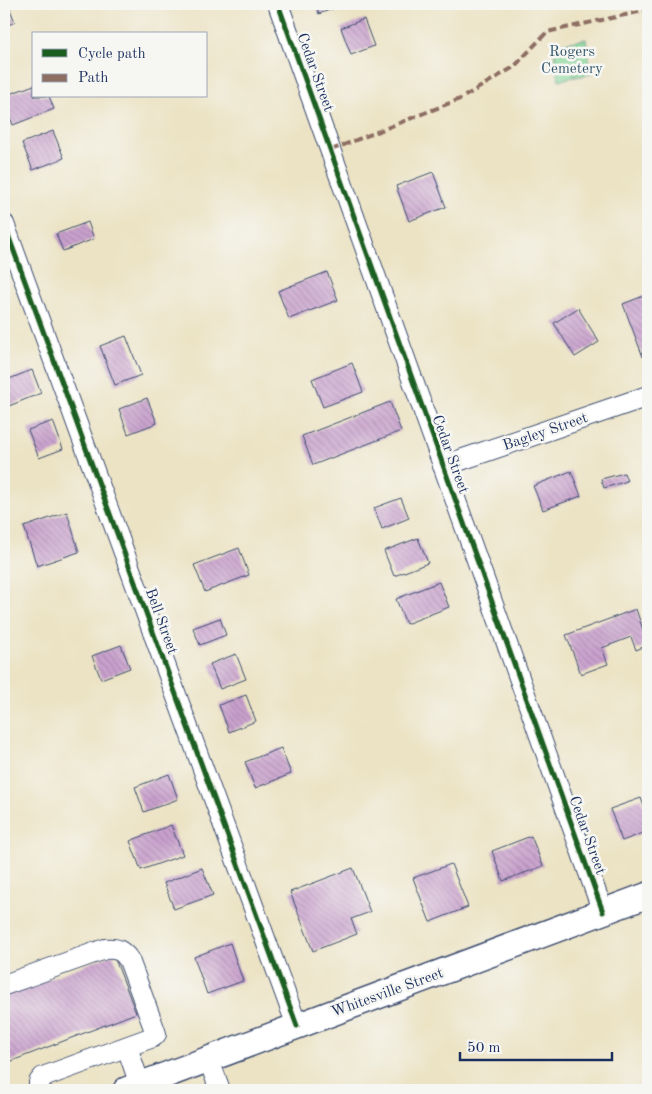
<svg xmlns="http://www.w3.org/2000/svg" width="652" height="1094" font-family="'Old Standard TT',serif">
  <style>
    .cemetery { fill: url(#cemetery-stones); stroke: #4f827a }
    .building { fill: url(#building-back-hatch) }
    .lines { fill: none; stroke-linecap: round; stroke-linejoin: round }
    .minor-casing { stroke: #3a4a6d; stroke-width: 22 }
    .major-casing { stroke: #3a4a6d; stroke-width: 28 }
    .minor { stroke: #fff; stroke-width: 20 }
    .major { stroke: #fff; stroke-width: 25 }
    .quiet { stroke: #8d6e63; stroke-width: 4; stroke-dasharray: 8 4; stroke-linecap: butt }
    .cycleway-casing { stroke: #f6f6f2; stroke-width: 8 }
    .cycleway { stroke: #1b5e20; stroke-width: 5 }
    .labels { text-anchor: middle; stroke-width: 5; stroke-linejoin: round; paint-order: stroke }
    .park-label { font-size: 15px; fill: #35586c; stroke: #f6f6f2 }
    .street-label { font-size: 15px; fill: #1b2f5e; stroke: #f6f6f2 }
  </style>
  <defs>
    <pattern id="cemetery-stones" width="16" height="16" patternUnits="userSpaceOnUse" patternTransform="scale(1.25)"><rect width="16" height="16" fill="#83d596"/><path d="M2 7V4a2 2 0 0 1 4 0v3zM10 15v-3a2 2 0 0 1 4 0v3z" fill="#71b784"/></pattern>
    <pattern id="building-back-hatch" width="6" height="6" patternUnits="userSpaceOnUse" patternTransform="scale(1.25)"><rect width="6" height="6" fill="#caa2ce"/><path d="M-1 5l2 2M0 0l6 6M5-1l2 2" fill="none" stroke="#a384aa"/></pattern>
  </defs>
  <rect width="100%" height="100%" fill="#f6f6f2"/>
  <filter id="ink" filterUnits="userSpaceOnUse"><feTurbulence type="fractalNoise" baseFrequency=".02" numOctaves="2"/><feDisplacementMap in="SourceGraphic" scale="10" xChannelSelector="R" yChannelSelector="G"/><feConvolveMatrix kernelMatrix="1 2 1 2 8 2 1 2 1" color-interpolation-filters="sRGB"/></filter>
  <filter id="wash" filterUnits="userSpaceOnUse"><feTurbulence type="fractalNoise" baseFrequency=".0096" numOctaves="4" result="noise"/><feDisplacementMap in="SourceGraphic" scale="20" xChannelSelector="R" yChannelSelector="G"/><feGaussianBlur stdDeviation="1.12" result="paint"/><feColorMatrix in="noise" values="0 0 0 0 0 0 0 0 0 0 0 0 0 0 0 0 0 1.4 0 .05"/><feComposite in="paint" operator="in"/></filter>
  <g filter="url(#wash)">
    <rect width="100%" height="100%" fill="#ece3c4"/>
    <path class="cemetery" d="M 586,39 L 592,74 L 559,80 L 553,45 Z"/>
    <g id="blocks">
      <path class="building" d="M 4,4 L 8,4 L 15,22 L 4,27 Z
        M 315,4 L 345,4 L 319,14 Z
        M 364,19 L 374,46 L 351,55 L 341,28 Z
        M 34,85 L 34,96 L 49,96 L 54,109 L 13,125 L 4,100 L 4,96 Z
        M 53,131 L 64,158 L 33,170 L 22,143 Z
        M 433,172 L 446,207 L 409,221 L 396,186 Z
        M 88,222 L 94,239 L 63,251 L 56,234 Z
        M 327,272 L 338,300 L 289,319 L 278,291 Z
        M 646,295 L 648,300 L 648,355 L 643,357 L 623,304 Z
        M 578,308 L 599,342 L 575,357 L 554,323 Z
        M 126,336 L 141,375 L 115,385 L 100,346 Z
        M 352,363 L 363,392 L 323,407 L 312,379 Z
        M 32,370 L 41,393 L 4,408 L 4,381 Z
        M 147,398 L 157,423 L 128,434 L 119,409 Z
        M 390,402 L 401,431 L 313,465 L 302,436 Z
        M 53,421 L 63,449 L 39,458 L 28,430 Z
        M 571,471 L 581,496 L 543,510 L 533,486 Z
        M 624,473 L 627,481 L 604,488 L 601,479 Z
        M 401,498 L 409,518 L 382,529 L 374,508 Z
        M 67,512 L 79,552 L 37,566 L 24,527 Z
        M 418,538 L 428,563 L 394,576 L 384,551 Z
        M 239,548 L 249,575 L 205,592 L 194,565 Z
        M 439,582 L 449,607 L 406,624 L 396,599 Z
        M 636,609 L 648,645 L 636,650 L 631,637 L 602,648 L 608,664 L 581,674 L 566,635 Z
        M 220,618 L 226,635 L 200,645 L 193,628 Z
        M 121,645 L 130,668 L 101,679 L 92,656 Z
        M 236,654 L 246,679 L 220,689 L 210,664 Z
        M 246,695 L 256,721 L 229,732 L 219,705 Z
        M 281,748 L 291,774 L 255,788 L 245,762 Z
        M 169,774 L 178,799 L 144,812 L 135,787 Z
        M 641,798 L 648,817 L 648,831 L 622,841 L 610,809 Z
        M 171,825 L 183,855 L 141,870 L 130,841 Z
        M 531,836 L 543,866 L 503,881 L 492,851 Z
        M 451,864 L 468,907 L 430,922 L 413,878 Z
        M 202,868 L 213,895 L 174,909 L 164,883 Z
        M 353,868 L 370,912 L 351,919 L 357,934 L 313,951 L 290,892 Z
        M 230,943 L 243,981 L 207,994 L 194,957 Z
        M 113,954 L 136,1013 L 4,1064 L 4,996 Z"/>
    </g>
  </g>
  <g filter="url(#ink)">
    <use href="#blocks" fill-opacity="0" stroke="#3a4a6d" stroke-width="1"/>
    <g class="lines">
      <g class="minor-casing">
        <path id="minor" d="M 278,4 L 603,912
          M 4,224 L 297,1026
          M 443,466 L 648,396
          M 4,985 L 105,949 C 117,948 122,950 129,960 L 154,1028 L 156,1034 L 153,1037 L 43,1077 L 39,1082 L 39,1090
          M 127,1047 L 140,1085
          M 209,1060 L 220,1090"/>
      </g>
      <g class="major-casing">
        <path id="major" d="M 126,1090 L 648,895"/>
      </g>
      <use href="#minor" class="minor"/>
      <use href="#major" class="major"/>
      <path class="quiet" d="M 331,150 L 460,99 L 514,67 L 547,32 L 648,10"/>
      <g class="cycleway-casing">
        <path id="cycleway" d="M 278,4 L 603,912
          M 4,224 L 297,1026"/>
      </g>
      <use href="#cycleway" class="cycleway"/>
    </g>
  </g>
  <g class="labels">
    <g class="park-label">
      <text x="572" y="56">Rogers<tspan x="572" dy="17">Cemetery</tspan></text>
    </g>
    <g class="street-label">
      <text transform="translate(316 72) rotate(70)" y="5">Cedar Street</text>
      <text transform="translate(545 431) rotate(-19)" y="5">Bagley Street</text>
      <text transform="translate(451 454) rotate(70)" y="5">Cedar Street</text>
      <text transform="translate(162 621) rotate(70)" y="5">Bell Street</text>
      <text transform="translate(588 835) rotate(70)" y="5">Cedar Street</text>
      <text transform="translate(387 992) rotate(-20)" y="5">Whitesville Street</text>
    </g>
  </g>
  <rect width="652" height="1094" fill="none" stroke="#f6f6f2" stroke-width="20"/>
  <rect x="32" y="32" width="175" height="65" fill="#f6f6f2" stroke="#9ea6b7"/>
  <rect x="42" y="49" width="25" height="8" fill="#1b5e20" stroke="#9ea6b7"/>
  <text x="78" y="58" font-size="15" fill="#1b2f5e">Cycle path</text>
  <rect x="42" y="74" width="25" height="8" fill="#8d6e63" stroke="#9ea6b7"/>
  <text x="78" y="82" font-size="15" fill="#1b2f5e">Path</text>
  <path d="M460 1052v8h152v-8" fill="none" stroke="#1b2f5e" stroke-width="2.5"/>
  <text x="467" y="1052" font-size="15" fill="#1b2f5e" stroke="#f6f6f2" stroke-width="4" paint-order="stroke">50 m</text>
</svg>
